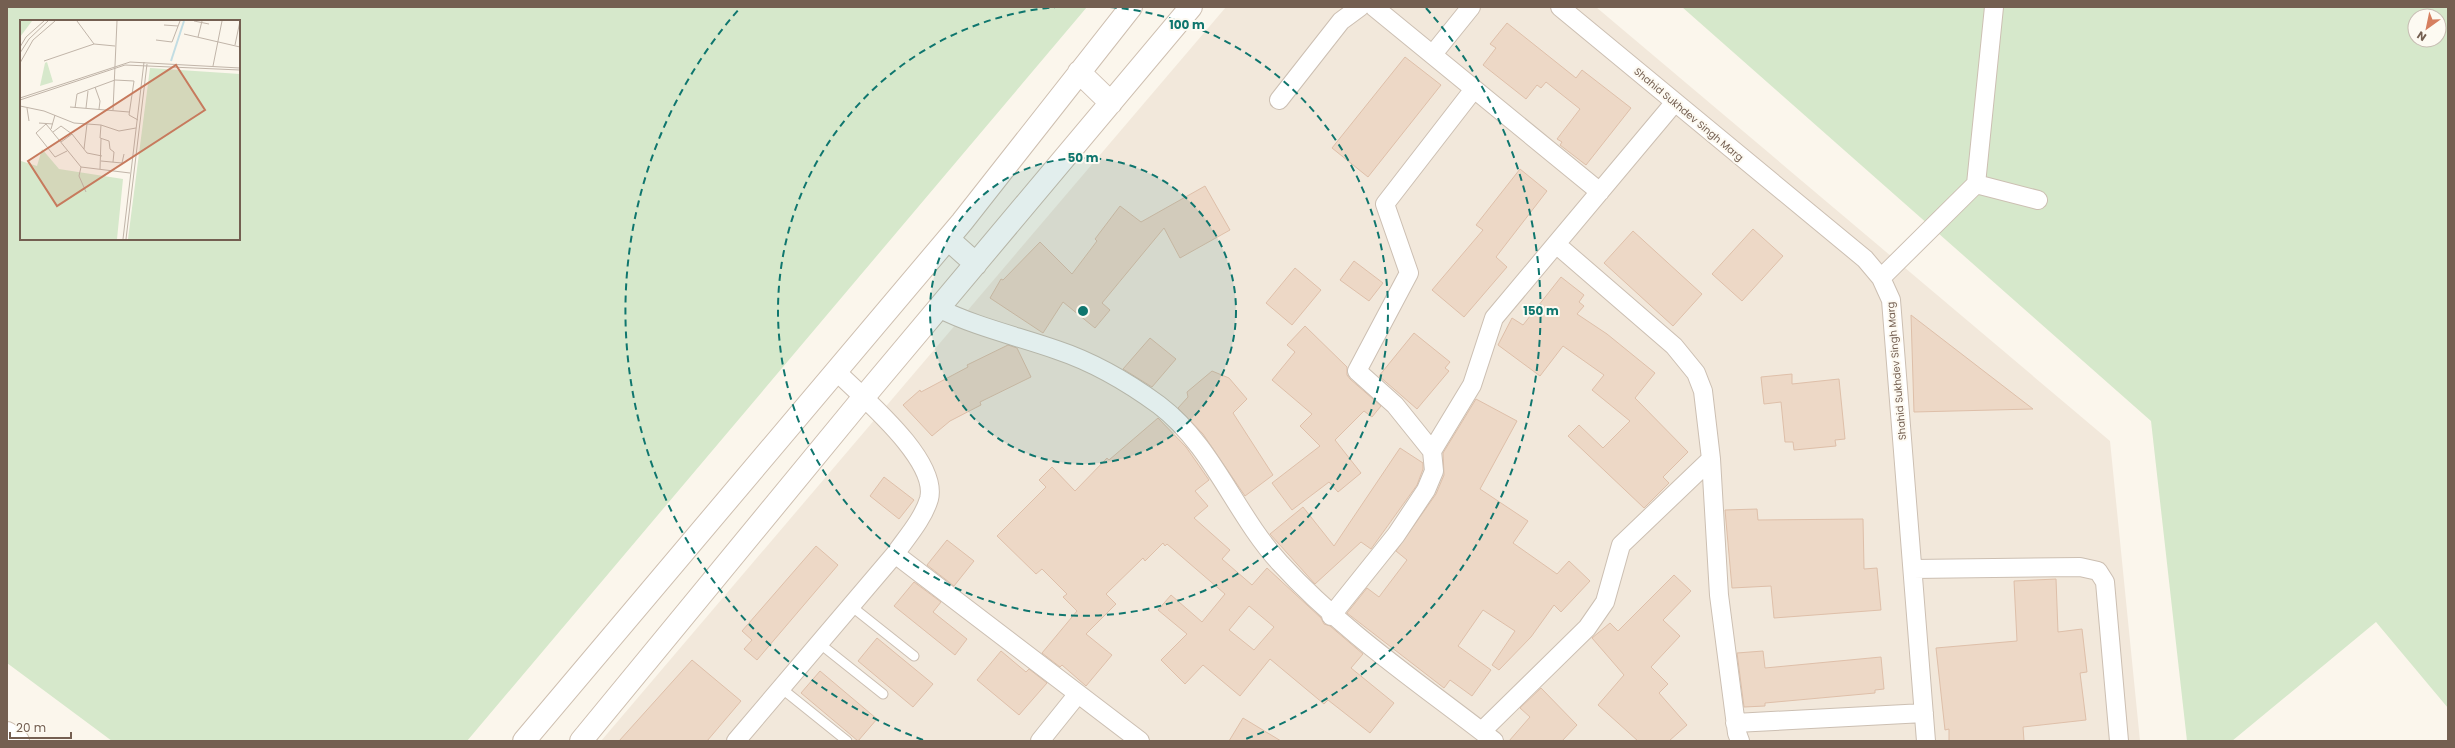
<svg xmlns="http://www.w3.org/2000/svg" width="2455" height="748" font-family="Poppins,sans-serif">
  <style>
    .residential { fill: #f2e8db }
    .green { fill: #d6e8cb; fill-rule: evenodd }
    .building { fill: #edd8c6; stroke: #debfa9; fill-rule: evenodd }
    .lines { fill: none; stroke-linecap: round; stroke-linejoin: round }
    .lane-casing { stroke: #ccbfb2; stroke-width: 11 }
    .street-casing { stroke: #ccbfb2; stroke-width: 20 }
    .secondary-casing { stroke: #cebfb0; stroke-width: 24 }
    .lane { stroke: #fff; stroke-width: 9 }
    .street { stroke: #fff; stroke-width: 18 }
    .secondary { stroke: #fff; stroke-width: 22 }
    .ring { fill: none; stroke: #0f766e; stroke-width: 2; stroke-dasharray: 7 5 }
    .labels { text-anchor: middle; stroke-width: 4; stroke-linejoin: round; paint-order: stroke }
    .street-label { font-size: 10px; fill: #745f51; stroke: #fdfaf2 }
    .inset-river { fill: none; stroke: #c2dde3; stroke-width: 2 }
    .inset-road { fill: none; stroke: #c1b5a9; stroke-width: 1 }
    .view { fill: #c77a5d; fill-opacity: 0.15; stroke: #c77a5d; stroke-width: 2 }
    .inset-edge { fill: none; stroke: #745f51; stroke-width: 2 }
    .centre { fill: #0f766e; stroke: #fdfaf2; stroke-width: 2 }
    .ring-label { font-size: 12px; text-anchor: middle; font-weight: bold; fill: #0f766e; stroke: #fdfaf2; stroke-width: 4; stroke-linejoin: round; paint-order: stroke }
  </style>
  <rect width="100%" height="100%" fill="#fbf6ec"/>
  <path class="residential" d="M 1226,7 L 1596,7 L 2110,441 L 2140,741 L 601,741 Z"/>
  <path class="green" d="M 7,7 L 1087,7 L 467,741 L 112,741 L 7,663 ZM 21,21 L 239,21 L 239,239 L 21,239 Z
    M 1682,7 L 2448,7 L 2448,708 L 2376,622 L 2232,741 L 2187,741 L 2151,421 ZM 2415,16 L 2439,16 L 2439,40 L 2415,40 Z"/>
  <path class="building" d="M 1507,23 L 1576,78 L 1582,70 L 1631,108 L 1586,165 L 1560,145 L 1562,142 L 1557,139 L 1580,109 L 1546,82 L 1541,88 L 1537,85 L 1526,99 L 1483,65 L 1496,48 L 1490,44 Z
    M 1405,57 L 1441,85 L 1368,177 L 1332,148 Z
    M 1520,169 L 1547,191 L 1496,257 L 1507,267 L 1464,317 L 1432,290 L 1483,230 L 1476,225 Z
    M 1205,186 L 1230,230 L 1180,258 L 1164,228 L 1102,303 L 1110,310 L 1095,328 L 1063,302 L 1043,333 L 990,298 L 1001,279 L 1003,280 L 1040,242 L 1072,274 L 1097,241 L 1095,239 L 1120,206 L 1141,222 Z
    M 1753,229 L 1783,256 L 1742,301 L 1712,274 Z
    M 1633,231 L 1702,294 L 1673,326 L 1604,263 Z
    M 1354,261 L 1383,283 L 1369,301 L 1340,280 Z
    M 1295,268 L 1321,290 L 1292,325 L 1266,303 Z
    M 1561,277 L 1584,295 L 1579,302 L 1584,306 L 1577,314 L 1607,334 L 1655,373 L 1635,398 L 1688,452 L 1663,477 L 1669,483 L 1644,508 L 1568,436 L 1579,425 L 1603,448 L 1630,421 L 1592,390 L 1604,375 L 1563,346 L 1540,376 L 1498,345 L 1512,318 L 1523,325 Z
    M 1911,315 L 2033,409 L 1914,412 Z
    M 1305,326 L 1347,367 L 1347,375 L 1350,379 L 1381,406 L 1372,417 L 1364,411 L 1335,440 L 1361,473 L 1338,492 L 1329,482 L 1292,510 L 1272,483 L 1320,446 L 1300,426 L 1312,414 L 1272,380 L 1295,352 L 1287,345 Z
    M 1414,333 L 1450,362 L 1445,368 L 1449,371 L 1417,409 L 1379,376 Z
    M 1150,338 L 1176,359 L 1152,387 L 1123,369 Z
    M 1008,345 L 1017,348 L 1031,377 L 980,402 L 981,405 L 950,421 L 932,436 L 903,405 L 920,390 L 921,392 L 968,367 L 967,365 Z
    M 1212,371 L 1229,378 L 1247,399 L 1233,413 L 1273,475 L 1245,496 L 1203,434 L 1178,408 L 1188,397 L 1187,392 Z
    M 1792,374 L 1792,384 L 1839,379 L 1845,439 L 1835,440 L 1836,446 L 1794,450 L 1793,442 L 1785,442 L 1781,402 L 1764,404 L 1761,377 Z
    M 1476,399 L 1517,421 L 1480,489 L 1528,521 L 1513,543 L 1557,574 L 1569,561 L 1590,581 L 1561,612 L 1554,605 L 1531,637 L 1499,670 L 1492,665 L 1515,631 L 1483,610 L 1458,646 L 1491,670 L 1472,696 L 1450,680 L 1444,688 L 1347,613 L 1367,588 L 1379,597 L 1407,560 L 1396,551 L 1436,494 L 1444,475 L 1443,453 Z
    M 1158,418 L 1186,447 L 1209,480 L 1195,491 L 1208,506 L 1194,518 L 1230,550 L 1222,559 L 1252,585 L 1267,568 L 1321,618 L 1324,624 L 1330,626 L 1363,654 L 1351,668 L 1394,703 L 1370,733 L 1328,700 L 1324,704 L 1270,659 L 1240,696 L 1203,665 L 1185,684 L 1161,660 L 1187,634 L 1158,610 L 1171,595 L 1202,622 L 1225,594 L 1167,544 L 1165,546 L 1163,543 L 1145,561 L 1143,558 L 1106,594 L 1116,604 L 1086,634 L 1112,655 L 1086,686 L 1062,665 L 1060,667 L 1042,653 L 1077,611 L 1063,597 L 1067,594 L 1042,569 L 1036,574 L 997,536 L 1046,487 L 1039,480 L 1052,467 L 1075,491 L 1107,458 L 1109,460 ZM 1249,606 L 1274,627 L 1254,650 L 1229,630 Z
    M 1400,448 L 1423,463 L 1423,469 L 1417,485 L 1371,549 L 1361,542 L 1315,584 L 1270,534 L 1303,507 L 1334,546 Z
    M 884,477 L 914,500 L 899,519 L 870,496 Z
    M 1757,509 L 1758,520 L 1863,519 L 1864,569 L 1877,568 L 1881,610 L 1774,618 L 1771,586 L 1732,588 L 1725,510 Z
    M 947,540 L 974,561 L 954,586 L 927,565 Z
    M 816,546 L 838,565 L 757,660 L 744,649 L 752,640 L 742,631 Z
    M 1674,575 L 1691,591 L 1663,620 L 1680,636 L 1651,667 L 1668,684 L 1659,693 L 1687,725 L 1669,741 L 1638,741 L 1598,705 L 1624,675 L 1592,638 L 1610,623 L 1618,631 Z
    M 2056,579 L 2058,632 L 2082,629 L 2087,672 L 2080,673 L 2086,720 L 2023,727 L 2024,741 L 1949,741 L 1949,729 L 1945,730 L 1936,648 L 2017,641 L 2014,581 Z
    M 914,582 L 941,602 L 933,612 L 967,639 L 955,655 L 894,606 Z
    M 877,638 L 933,684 L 913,707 L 858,661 Z
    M 1001,651 L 1026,672 L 1029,669 L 1047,683 L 1019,715 L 977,680 Z
    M 1763,651 L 1765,668 L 1881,657 L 1884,689 L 1875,690 L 1875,693 L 1765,703 L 1765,706 L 1744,707 L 1737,653 Z
    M 692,660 L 741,701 L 707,741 L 619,741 Z
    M 820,671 L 877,719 L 858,741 L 801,693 Z
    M 1541,688 L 1577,725 L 1562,741 L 1509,741 L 1530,717 L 1520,708 Z
    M 1243,718 L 1281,741 L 1229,741 Z"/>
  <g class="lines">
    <g class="lane-casing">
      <path id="lane" d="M 851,606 L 914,656
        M 819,643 L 883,694
        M 781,688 L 847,741"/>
    </g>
    <g class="street-casing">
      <path id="street" d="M 1374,7 L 1600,192
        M 1560,7 L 1865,259 L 1881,278 L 1891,300 L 1926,741
        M 1433,54 L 1471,7
        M 1279,100 L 1341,21 L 1360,7
        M 1976,184 L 2038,200
        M 1556,244 L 1674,346 L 1696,373 L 1703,391 L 1711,459 L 1719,595 L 1737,733 L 1740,741
        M 1881,278 L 1976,184 L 1994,7
        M 938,308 C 976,327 1017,336 1057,350 C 1093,362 1129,383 1159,405 C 1213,446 1235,514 1280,563 C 1343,632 1421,684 1494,741
        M 1432,451 L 1472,385 L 1494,318 L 1675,102
        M 895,554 L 1140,741
        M 1913,569 L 2080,567 L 2098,571 L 2105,582 L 2119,741
        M 1331,616 L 1396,535 L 1426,490 L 1434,471 L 1432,451 L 1395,405 L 1357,371 L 1409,273 L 1385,204 L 1474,89
        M 1735,723 L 1924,713
        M 1482,731 L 1587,628 L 1605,602 L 1621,545 L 1711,459
        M 736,741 L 895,554 C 907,537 923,519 929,499 C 939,460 862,397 837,372
        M 1040,741 L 1077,695"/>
    </g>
    <g class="secondary-casing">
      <path id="secondary" d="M 1079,72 L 1111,103
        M 948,239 L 976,264
        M 7,733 L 18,741
        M 524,741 L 962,222 L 1131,7
        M 581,741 L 863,398 L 1191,7"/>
    </g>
    <use href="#lane" class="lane"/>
    <use href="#street" class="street"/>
    <use href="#secondary" class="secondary"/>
  </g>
  <circle cx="1083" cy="311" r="153" fill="#0f766e" fill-opacity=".12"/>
  <g class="ring">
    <circle cx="1083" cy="311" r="153"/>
    <path d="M1110 7A305 305 0 1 1 1056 7"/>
    <path d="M923 740A458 458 0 0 1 740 8M1426 8A458 458 0 0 1 1243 740"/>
  </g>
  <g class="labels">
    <g class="street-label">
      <text transform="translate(1689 114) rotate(40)" y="4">Shahid Sukhdev Singh Marg</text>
      <text transform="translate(1896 371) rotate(-95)" y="4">Shahid Sukhdev Singh Marg</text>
    </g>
  </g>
  <g transform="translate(20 20)">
    <rect width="220" height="220" fill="#fbf6ec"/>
    <path d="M 0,1 L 12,1 L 0,17 ZM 27,42 L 33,62 L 20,66 L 25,43 ZM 130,48 L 220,54 L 220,219 L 108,219 ZM 22,129 L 39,149 L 103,159 L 97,219 L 0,219 L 0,144 L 1,141 L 17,146 Z" fill="#d6e8cb"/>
    <path class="inset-river" d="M 151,41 L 164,1"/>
    <path class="inset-road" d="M 57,1 L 74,24M 174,1 L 189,4M 144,5 L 158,6M 164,14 L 220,27M 178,17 L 182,1M 136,20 L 152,22 L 160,1M 215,25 L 220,1M 0,27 L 6,17 L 24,1M 0,33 L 9,19 L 28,1M 24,41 L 74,24 L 95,26M 0,43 L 13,20 L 35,1M 193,46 L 202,1M 75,67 L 80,81 L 79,89M 0,78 L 110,42 L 220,48M 0,80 L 105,45 L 220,50M 0,86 L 24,91 L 54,103 L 81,105 L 99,111 L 116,108M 50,87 L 109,92M 7,88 L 9,101M 55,88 L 57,74 L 95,60 L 114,61 L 109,95 L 118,100M 66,88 L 68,71M 93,90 L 97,1M 19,103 L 33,104M 26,104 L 61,147 L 110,153M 26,104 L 16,113 L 35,137 L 47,131M 81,105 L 80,118 L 89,121 L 90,129 L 94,132 L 93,142M 31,109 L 35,95M 33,112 L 41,106 L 52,114 L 67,133 L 82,136M 41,122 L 52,114M 64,129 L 67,104M 81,141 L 102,143 L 104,134M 61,147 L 59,156 L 66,172M 80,149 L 81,119M 103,219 L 124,42M 106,219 L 127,44"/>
    <path class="view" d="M 156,45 L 185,90 L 37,186 L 8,141 Z"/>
    <rect width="220" height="220" class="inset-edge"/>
  </g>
  <circle cx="1083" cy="311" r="6" class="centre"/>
  <g class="ring-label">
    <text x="1187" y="29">100 m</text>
    <text x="1083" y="162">50 m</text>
    <text x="1541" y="315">150 m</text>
  </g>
  <rect width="2455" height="748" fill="none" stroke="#745f51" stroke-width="16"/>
  <g transform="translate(2427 28) rotate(213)"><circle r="19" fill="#fdfaf2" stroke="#c6bcb2"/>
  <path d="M0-3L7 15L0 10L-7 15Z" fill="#d67f5f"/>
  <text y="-6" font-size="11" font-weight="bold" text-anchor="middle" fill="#745f51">N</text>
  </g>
  <path d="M10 732v6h61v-6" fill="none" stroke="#745f51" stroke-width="2"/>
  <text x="16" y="732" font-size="12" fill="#745f51" stroke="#fdfaf2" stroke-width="3" paint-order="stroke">20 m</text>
</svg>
